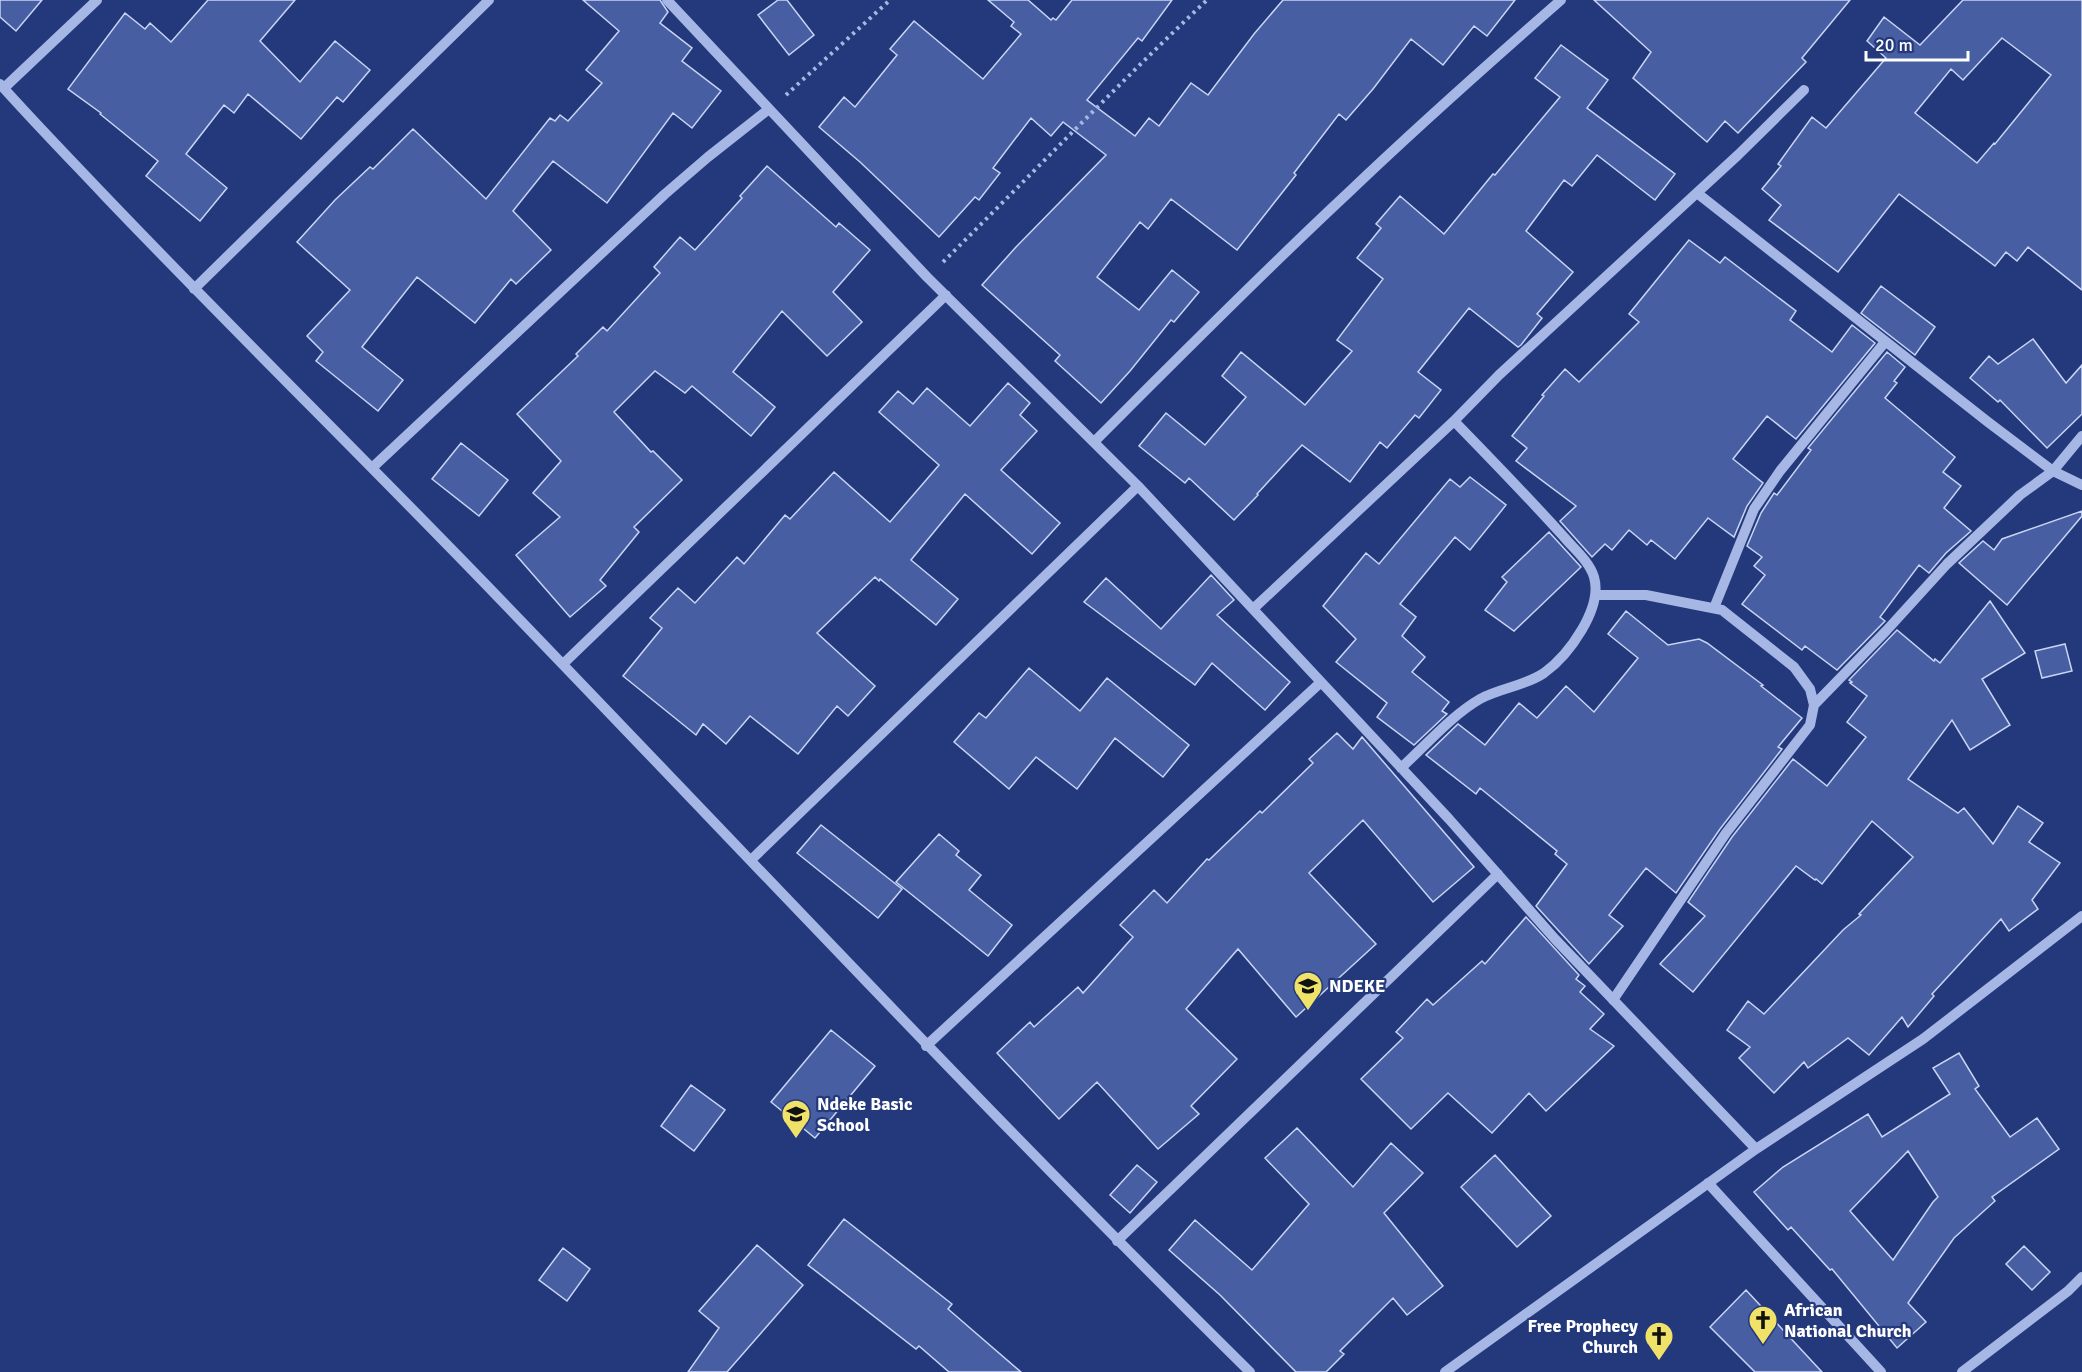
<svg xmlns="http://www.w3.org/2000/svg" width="2082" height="1372" font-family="Signika,sans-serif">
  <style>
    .building { fill: #475fa2; stroke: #c9d4f4; stroke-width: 1.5; fill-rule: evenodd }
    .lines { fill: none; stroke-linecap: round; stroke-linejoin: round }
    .path { stroke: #a6b7e5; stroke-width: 4; stroke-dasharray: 3 4.5; stroke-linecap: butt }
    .minor { stroke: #a6b7e5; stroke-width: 10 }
    .labels { text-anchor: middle; stroke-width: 4.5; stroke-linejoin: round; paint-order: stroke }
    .poi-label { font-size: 18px; font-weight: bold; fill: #fff; stroke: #23397b; text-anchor: start }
  </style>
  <rect width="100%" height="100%" fill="#23397b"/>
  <path class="building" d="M 0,0 L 42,0 L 16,31 L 0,17 Z
    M 208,0 L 295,0 L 260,41 L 300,82 L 335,41 L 370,70 L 343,102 L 337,97 L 301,139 L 248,94 L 234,113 L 224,105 L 186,154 L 227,188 L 200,221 L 146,176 L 158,161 L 100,114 L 101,113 L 68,89 L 125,13 L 145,29 L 150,23 L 171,42 Z
    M 583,0 L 660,0 L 668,12 L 660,23 L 692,48 L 682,61 L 721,91 L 692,128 L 673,113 L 607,203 L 553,161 L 513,211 L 551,250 L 516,284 L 511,279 L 475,323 L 417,277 L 362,347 L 403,380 L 378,411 L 316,361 L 323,352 L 307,336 L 350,290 L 297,242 L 335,200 L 370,167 L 373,169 L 413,129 L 486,199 L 550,118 L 555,121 L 560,115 L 568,121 L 602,83 L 586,70 L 619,31 Z
    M 778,0 L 787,0 L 814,35 L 789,55 L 758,15 Z
    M 988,0 L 1028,0 L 1051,20 L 1053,18 L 1056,20 L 1072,0 L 1172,0 L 1142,41 L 1138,38 L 1087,100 L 1135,136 L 1149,118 L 1159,126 L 1191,83 L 1208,95 L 1254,34 L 1283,0 L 1515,0 L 1487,36 L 1474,26 L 1443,65 L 1411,39 L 1373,89 L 1346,120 L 1339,114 L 1294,173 L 1296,175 L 1237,250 L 1171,199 L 1148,229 L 1140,222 L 1097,277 L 1139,310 L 1172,270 L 1199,292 L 1174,322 L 1171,320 L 1130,371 L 1101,403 L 1055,361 L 1060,355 L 982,285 L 1016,247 L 1106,155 L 1063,122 L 1051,136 L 1031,118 L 993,168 L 1000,173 L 979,200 L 975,197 L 939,237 L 860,162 L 819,127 L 844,97 L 855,107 L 897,55 L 890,49 L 914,21 L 983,79 L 1021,34 L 1011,26 L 1014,22 Z
    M 1594,0 L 1850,0 L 1802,58 L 1806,62 L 1738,133 L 1725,121 L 1707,142 L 1633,78 L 1651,52 Z
    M 1963,0 L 2082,0 L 2082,290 L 2028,247 L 2017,261 L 2006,252 L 1995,266 L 1899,194 L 1838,272 L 1769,220 L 1781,205 L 1762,189 L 1781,166 L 1778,164 L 1812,117 L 1826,128 L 1886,58 L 1867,41 L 1884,17 L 1920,45 ZM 2002,38 L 2051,75 L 1995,144 L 1994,143 L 1977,163 L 1915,113 L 1951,69 L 1963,80 Z
    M 1561,45 L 1608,80 L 1587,108 L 1675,174 L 1655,200 L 1597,155 L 1572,186 L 1564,180 L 1526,231 L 1573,272 L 1537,314 L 1542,318 L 1521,345 L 1518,347 L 1469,308 L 1418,372 L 1441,390 L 1419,418 L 1415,415 L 1387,448 L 1380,442 L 1350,482 L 1302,445 L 1257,494 L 1258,495 L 1234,520 L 1189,478 L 1185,483 L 1139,446 L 1166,413 L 1205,445 L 1246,397 L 1222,376 L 1241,352 L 1305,405 L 1352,351 L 1337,340 L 1383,279 L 1357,258 L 1381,228 L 1376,224 L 1400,196 L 1444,234 L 1493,174 L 1495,175 L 1560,97 L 1535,78 Z
    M 767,166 L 836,227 L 839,223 L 870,250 L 833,292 L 862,322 L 827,356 L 782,311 L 733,372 L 775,407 L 751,436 L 692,386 L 685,393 L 655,371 L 614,412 L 651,452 L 653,451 L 682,480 L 634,527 L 639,532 L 600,580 L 606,586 L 570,617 L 516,555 L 560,517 L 533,493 L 561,461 L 517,414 L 578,356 L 576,354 L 603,327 L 607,331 L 660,273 L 654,267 L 680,237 L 695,250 L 742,198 L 740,196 Z
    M 1689,240 L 1720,263 L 1725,257 L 1796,311 L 1790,320 L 1832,352 L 1852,325 L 1875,343 L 1796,439 L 1767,416 L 1733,459 L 1763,483 L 1747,506 L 1734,537 L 1708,518 L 1675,559 L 1651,540 L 1647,545 L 1629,530 L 1612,550 L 1605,544 L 1592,557 L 1560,521 L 1576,506 L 1516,461 L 1527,448 L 1512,436 L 1544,396 L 1542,395 L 1565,369 L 1579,382 L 1639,322 L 1629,314 Z
    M 1881,286 L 1935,327 L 1915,355 L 1861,313 Z
    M 2033,339 L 2066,383 L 2082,365 L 2082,414 L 2047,448 L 2000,400 L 1998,402 L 1970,378 L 1989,356 L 1998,364 Z
    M 1887,352 L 1905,367 L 1894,381 L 1897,383 L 1885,398 L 1955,457 L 1943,472 L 1961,486 L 1944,508 L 1971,531 L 1946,553 L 1929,573 L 1919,565 L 1880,617 L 1885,621 L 1837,670 L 1805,646 L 1802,650 L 1742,604 L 1765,575 L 1754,566 L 1762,557 L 1747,546 L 1761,513 L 1774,493 L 1777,495 L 1811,450 L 1808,448 Z
    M 1008,383 L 1030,403 L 1020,415 L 1037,431 L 1001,470 L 1060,523 L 1032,554 L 965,494 L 911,560 L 958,599 L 936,625 L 880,579 L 879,581 L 875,577 L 817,633 L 875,686 L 848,716 L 837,706 L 798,754 L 750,716 L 726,744 L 703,724 L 696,735 L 623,676 L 662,628 L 650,618 L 678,588 L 695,603 L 737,557 L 744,564 L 785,515 L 790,519 L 834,472 L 890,522 L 939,465 L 879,412 L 898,391 L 913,404 L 927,388 L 970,426 Z
    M 461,443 L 508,480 L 479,516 L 432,479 Z
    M 1470,477 L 1506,505 L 1470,550 L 1455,537 L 1400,604 L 1416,617 L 1402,636 L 1425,657 L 1412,672 L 1449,702 L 1442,711 L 1447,714 L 1414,745 L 1377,717 L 1387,703 L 1336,662 L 1356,639 L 1323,606 L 1366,553 L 1379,564 L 1450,479 L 1460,487 Z
    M 2082,511 L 2082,516 L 2007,605 L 1959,563 L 1983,541 L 1994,550 L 2002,539 Z
    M 1549,532 L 1581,567 L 1514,631 L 1485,610 L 1507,582 L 1502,577 Z
    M 1211,575 L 1234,600 L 1217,615 L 1290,682 L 1265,710 L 1212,663 L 1195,685 L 1084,602 L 1106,578 L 1161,629 Z
    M 1990,601 L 2025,653 L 1982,679 L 2010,725 L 1970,750 L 1952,720 L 1908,779 L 1958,813 L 1964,808 L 1993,844 L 2018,806 L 2043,823 L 2029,842 L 2060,863 L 2032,900 L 2038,909 L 2009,931 L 2001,919 L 1932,994 L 1934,996 L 1908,1027 L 1902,1017 L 1869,1055 L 1848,1038 L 1808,1068 L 1804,1062 L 1774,1093 L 1739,1058 L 1750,1047 L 1727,1030 L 1748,1001 L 1764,1014 L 1843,930 L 1861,915 L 1859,914 L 1913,857 L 1872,821 L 1822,884 L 1816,879 L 1815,880 L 1796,866 L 1693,992 L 1660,964 L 1705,916 L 1688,902 L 1732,837 L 1793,759 L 1827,786 L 1866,737 L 1847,722 L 1867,696 L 1850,683 L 1852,682 L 1849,680 L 1897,630 L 1934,661 L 1935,659 L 1940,663 Z
    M 1626,611 L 1668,645 L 1699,639 L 1707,643 L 1763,685 L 1761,686 L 1802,718 L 1778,747 L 1782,749 L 1720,829 L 1676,893 L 1646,868 L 1609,915 L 1623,926 L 1589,964 L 1536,906 L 1567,864 L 1555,854 L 1557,851 L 1480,788 L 1476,794 L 1426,755 L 1458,724 L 1485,745 L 1519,703 L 1537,718 L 1566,686 L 1594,712 L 1638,658 L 1608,634 Z
    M 2065,644 L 2072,671 L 2042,678 L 2035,651 Z
    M 1029,668 L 1080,711 L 1107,678 L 1189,745 L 1163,777 L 1115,738 L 1077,789 L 1036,757 L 1009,789 L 954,742 L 979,713 L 986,718 Z
    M 1337,733 L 1353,749 L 1362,737 L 1474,867 L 1433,902 L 1363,820 L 1309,873 L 1376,944 L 1296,1017 L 1238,949 L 1186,1009 L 1237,1059 L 1191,1106 L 1199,1114 L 1158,1149 L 1097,1082 L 1059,1119 L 997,1053 L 1030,1022 L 1034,1027 L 1078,987 L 1083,993 L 1133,937 L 1120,925 L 1154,890 L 1167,903 L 1207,859 L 1209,860 L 1260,811 L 1262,813 L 1313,763 L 1309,759 Z
    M 821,825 L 902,889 L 878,918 L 797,853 Z
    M 939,834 L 959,851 L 956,855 L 981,875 L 969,890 L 1012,925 L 988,956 L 896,882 Z
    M 1526,917 L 1579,975 L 1576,979 L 1585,986 L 1580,992 L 1604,1014 L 1590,1029 L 1614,1046 L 1546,1111 L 1529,1093 L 1492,1133 L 1448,1093 L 1411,1129 L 1361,1079 L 1403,1038 L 1396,1032 L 1427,999 L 1433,1005 L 1482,961 L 1485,964 Z
    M 831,1030 L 875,1066 L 815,1138 L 771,1102 Z
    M 1959,1053 L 1979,1086 L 1975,1089 L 2010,1137 L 2037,1118 L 2059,1149 L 1992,1197 L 1995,1201 L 1954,1238 L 1908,1303 L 1926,1322 L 1897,1348 L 1832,1269 L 1830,1270 L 1791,1227 L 1788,1230 L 1754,1192 L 1783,1167 L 1868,1114 L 1882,1137 L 1950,1094 L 1933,1068 ZM 1908,1151 L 1938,1197 L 1933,1202 L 1893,1260 L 1850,1211 Z
    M 691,1085 L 725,1110 L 694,1151 L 661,1126 Z
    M 1297,1128 L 1353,1187 L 1391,1143 L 1423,1173 L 1384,1213 L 1443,1286 L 1407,1315 L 1393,1298 L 1340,1351 L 1344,1354 L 1326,1372 L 1296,1372 L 1220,1295 L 1169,1250 L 1195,1220 L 1252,1270 L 1309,1204 L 1265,1158 Z
    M 1495,1155 L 1551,1216 L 1517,1247 L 1461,1187 Z
    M 1137,1165 L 1157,1182 L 1130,1213 L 1110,1195 Z
    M 844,1219 L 952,1304 L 948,1309 L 1021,1372 L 949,1372 L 919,1346 L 916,1349 L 808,1265 Z
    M 757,1245 L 803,1285 L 727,1372 L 688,1372 L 719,1328 L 699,1311 Z
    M 2024,1246 L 2050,1272 L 2032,1290 L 2006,1264 Z
    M 563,1248 L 590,1269 L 567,1301 L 539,1280 Z
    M 1746,1290 L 1822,1372 L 1755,1372 L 1710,1327 Z"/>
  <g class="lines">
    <path class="path" d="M 786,95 L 890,0
      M 943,262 C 1031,175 1117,85 1207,0"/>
    <path class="minor" d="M 667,0 L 927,277 L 1138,486 L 1449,819 L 1555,939 L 1756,1149
      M 0,84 C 34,122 70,159 105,196 C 234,331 367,461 496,595 C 747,855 993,1119 1250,1372
      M 4,88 L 97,0
      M 1697,193 L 1988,422 L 2053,471 L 2082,485
      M 194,289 L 489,0
      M 1094,442 C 1178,358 1261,274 1348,193 C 1417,127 1489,63 1561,0
      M 373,467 L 665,194 L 708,157 L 769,109
      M 1595,595 L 1646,595 L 1722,610 L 1794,667 L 1810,689 L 1814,705 L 1810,725 L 1726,833 L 1613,1000
      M 1714,608 L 1754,509 L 1780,471 L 1885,342
      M 1253,609 L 1454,421 L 1499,375 L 1738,155 L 1804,90
      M 563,664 L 946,295
      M 1814,705 L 1886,631 L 1947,564 L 2020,495 L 2053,471 L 2082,436
      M 1401,768 C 1425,746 1452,715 1480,699 C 1500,688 1525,686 1544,673 C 1569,655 1603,608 1594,577 C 1589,561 1574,549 1564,537 C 1528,497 1491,459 1454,421
      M 751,860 L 1138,486
      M 926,1046 L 1320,683
      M 1708,1183 L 1881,1372
      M 1117,1241 L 1498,874
      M 1445,1372 L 1756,1149 L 1923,1039 L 2082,916
      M 1962,1372 L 2068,1291 L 2082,1277"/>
  </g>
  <defs>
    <g id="school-pin" transform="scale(1.5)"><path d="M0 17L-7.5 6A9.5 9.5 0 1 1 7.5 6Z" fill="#f0e269" stroke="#23397b"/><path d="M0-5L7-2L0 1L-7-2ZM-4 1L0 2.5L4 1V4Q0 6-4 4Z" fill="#111"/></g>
    <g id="church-pin" transform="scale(1.5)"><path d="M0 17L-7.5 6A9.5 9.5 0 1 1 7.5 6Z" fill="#f0e269" stroke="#23397b"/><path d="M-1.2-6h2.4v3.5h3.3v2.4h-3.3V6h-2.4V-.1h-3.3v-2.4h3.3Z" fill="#111"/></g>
  </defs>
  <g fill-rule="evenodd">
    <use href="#school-pin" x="1308" y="986"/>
    <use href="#school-pin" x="796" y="1114"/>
    <use href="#church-pin" x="1763" y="1320"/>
    <use href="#church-pin" x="1659" y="1336"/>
  </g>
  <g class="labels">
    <g class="poi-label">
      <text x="1329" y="992">NDEKE</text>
      <text x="817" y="1110">Ndeke Basic<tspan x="817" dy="21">School</tspan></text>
      <text x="1784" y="1316">African<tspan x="1784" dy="21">National Church</tspan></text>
      <text x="1638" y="1332" text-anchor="end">Free Prophecy<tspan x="1638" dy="21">Church</tspan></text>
    </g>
  </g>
  <path d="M1866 51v9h102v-9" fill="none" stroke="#ffffff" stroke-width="3"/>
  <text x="1875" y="51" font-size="18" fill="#ffffff" stroke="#23397b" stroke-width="4.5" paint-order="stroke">20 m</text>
</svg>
